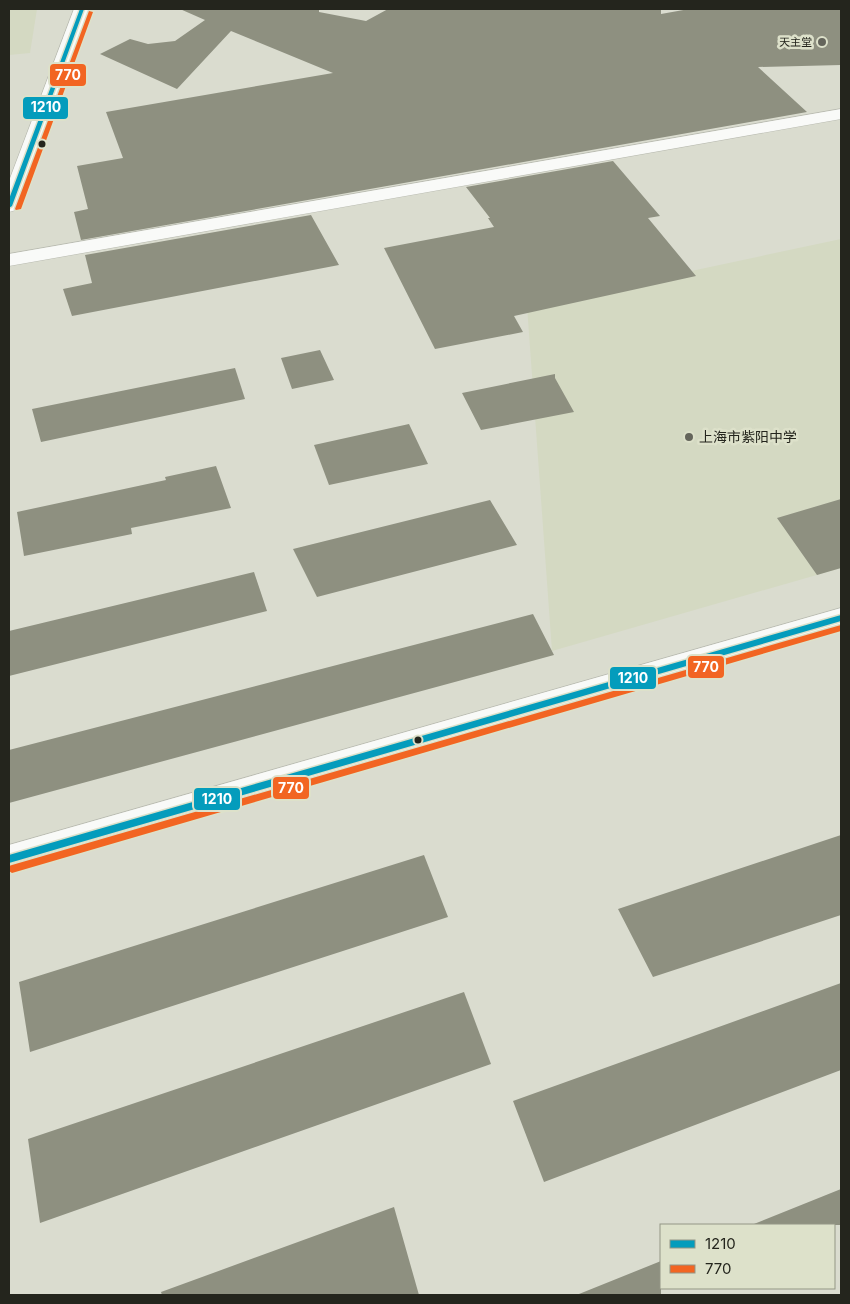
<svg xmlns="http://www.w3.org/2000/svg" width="850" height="1304" font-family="Inter,'Noto Sans SC',sans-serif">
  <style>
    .built { fill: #d4d9c2 }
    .building { fill: #8e9080 }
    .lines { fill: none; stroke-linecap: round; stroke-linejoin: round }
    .minor-casing { stroke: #b8bab0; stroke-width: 1 }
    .minor { fill: #f9faf8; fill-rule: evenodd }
    .bus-1-casing { stroke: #dde1ca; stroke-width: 3 }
    .bus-2-casing { stroke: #dde1ca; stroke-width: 3 }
    .bus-1 { fill: #049cbc; fill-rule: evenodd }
    .bus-2 { fill: #f26522; fill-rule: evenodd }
    .poi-dot { fill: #64655b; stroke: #dde1ca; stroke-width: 2 }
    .bus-dot { fill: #24251d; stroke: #dde1ca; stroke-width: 2 }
    .labels { text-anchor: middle; stroke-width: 5; stroke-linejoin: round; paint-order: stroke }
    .far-poi-label { font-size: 11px; fill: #24251d; stroke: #dde1ca; text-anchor: end }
    .poi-label { font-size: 14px; fill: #24251d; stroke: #dde1ca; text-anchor: start }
    .line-badge { stroke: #dde1ca; stroke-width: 2 }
    .badge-label { font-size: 14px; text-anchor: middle; font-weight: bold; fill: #fff }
  </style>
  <rect width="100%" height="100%" fill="#dadccf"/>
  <path class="built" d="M 9,9 L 37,9 L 30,53 L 9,55 Z
    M 841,239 L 841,568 L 552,651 L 527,306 Z"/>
  <path class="building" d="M 180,9 L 319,9 L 319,12 L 366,21 L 388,9 L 661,9 L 661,14 L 689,9 L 841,9 L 841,65 L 758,67 L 807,112 L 81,240 L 74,212 L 88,209 L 77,166 L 123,158 L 106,112 L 333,73 L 231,31 L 177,89 L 100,54 L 130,39 L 148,44 L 175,41 L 205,20 Z
    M 613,161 L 660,216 L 648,218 L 696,276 L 514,316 L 523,332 L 435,349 L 384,248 L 494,227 L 488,218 L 490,218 L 466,187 Z
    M 311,215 L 339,265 L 72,316 L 63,289 L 92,283 L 85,255 Z
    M 320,350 L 334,380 L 292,389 L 281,358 Z
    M 235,368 L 245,399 L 41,442 L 32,409 Z
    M 555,374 L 555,378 L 574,412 L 481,430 L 462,393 Z
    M 409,424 L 428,464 L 329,485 L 314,445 Z
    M 216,466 L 231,508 L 131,528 L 132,534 L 24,556 L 17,512 L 166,480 L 165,477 Z
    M 841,499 L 841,568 L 817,575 L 777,518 Z
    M 490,500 L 517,545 L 317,597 L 293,549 Z
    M 254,572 L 267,611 L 9,676 L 9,631 Z
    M 533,614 L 554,655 L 9,803 L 9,750 Z
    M 841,835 L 841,915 L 653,977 L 618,909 Z
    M 424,855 L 448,917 L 30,1052 L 19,982 Z
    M 841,983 L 841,1070 L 544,1182 L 513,1101 Z
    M 464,992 L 491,1064 L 40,1223 L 28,1139 Z
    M 841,1189 L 841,1225 L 755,1225 L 754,1224 Z
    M 394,1207 L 419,1295 L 162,1295 L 161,1292 Z
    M 661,1261 L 661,1295 L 579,1295 L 579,1294 Z"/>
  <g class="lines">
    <g class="minor-casing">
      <path id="minor" d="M 74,9 L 90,9 L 19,206 L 16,210 L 9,212 L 9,181 Z
        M 841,109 L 841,119 L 9,266 L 9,254 Z
        M 841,608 L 841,628 L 9,873 L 9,845 Z"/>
    </g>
    <use href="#minor" class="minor"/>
    <g class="bus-1-casing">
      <path id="bus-1" d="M 80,9 L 84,9 L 12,206 L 9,208 L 9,199 Z
        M 841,615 L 841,621 L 9,863 L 9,855 Z"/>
    </g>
    <g class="bus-2-casing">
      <path id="bus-2" d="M 89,11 L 93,12 L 21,209 L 16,210 L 15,209 Z
        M 841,625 L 841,631 L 12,873 L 9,871 L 9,866 L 12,865 Z"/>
    </g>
    <use href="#bus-1" class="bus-1"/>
    <use href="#bus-2" class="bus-2"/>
  </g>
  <g class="poi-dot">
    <circle cx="822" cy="42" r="5"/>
    <circle cx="689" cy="437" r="5"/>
  </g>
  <g class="bus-dot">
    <circle cx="42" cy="144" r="4.5"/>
    <circle cx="418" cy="740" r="4.5"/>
  </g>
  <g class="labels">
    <g class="far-poi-label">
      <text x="812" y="46">天主堂</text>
    </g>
    <g class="poi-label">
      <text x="699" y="442">上海市紫阳中学</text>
    </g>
  </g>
  <g class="line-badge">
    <rect x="49" y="63" width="38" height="24" rx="5" fill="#f26522"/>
    <rect x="22" y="96" width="47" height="24" rx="5" fill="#049cbc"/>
    <rect x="687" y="655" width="38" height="24" rx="5" fill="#f26522"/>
    <rect x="609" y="666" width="48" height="24" rx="5" fill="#049cbc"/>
    <rect x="272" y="776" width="38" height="24" rx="5" fill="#f26522"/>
    <rect x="193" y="787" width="48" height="24" rx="5" fill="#049cbc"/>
  </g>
  <g class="badge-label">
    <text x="68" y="80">770</text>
    <text x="46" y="112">1210</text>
    <text x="706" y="672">770</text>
    <text x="633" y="683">1210</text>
    <text x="291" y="793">770</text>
    <text x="217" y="804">1210</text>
  </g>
  <rect width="850" height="1304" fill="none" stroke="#24251d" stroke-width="20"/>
  <rect x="660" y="1224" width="175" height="65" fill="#dde1ca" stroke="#939685"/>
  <rect x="670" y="1240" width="25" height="8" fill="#049cbc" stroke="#939685"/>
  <text x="705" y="1249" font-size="15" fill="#24251d">1210</text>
  <rect x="670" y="1265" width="25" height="8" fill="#f26522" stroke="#939685"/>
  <text x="705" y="1274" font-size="15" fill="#24251d">770</text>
</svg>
